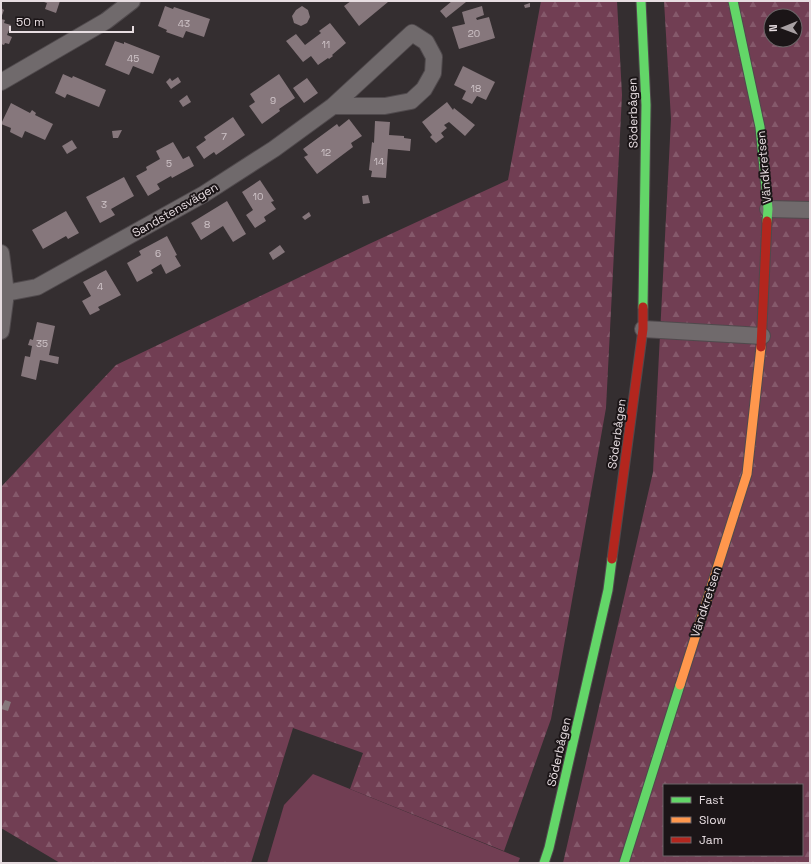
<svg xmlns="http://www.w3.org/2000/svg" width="811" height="864" font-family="'Space Grotesk',sans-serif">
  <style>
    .forest { fill: url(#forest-firs); fill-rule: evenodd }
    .pitch { fill: #713e53 }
    .building { fill: #86777c }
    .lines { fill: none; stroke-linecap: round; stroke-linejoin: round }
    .street-casing { stroke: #504a4d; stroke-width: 18 }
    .fast-casing { stroke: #504a4d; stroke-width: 11 }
    .slow-casing { stroke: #504a4d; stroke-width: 11 }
    .jam-casing { stroke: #504a4d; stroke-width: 11 }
    .street { stroke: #706a6c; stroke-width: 16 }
    .fast { stroke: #63d668; stroke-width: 9 }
    .slow { stroke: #ff974d; stroke-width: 9 }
    .jam { stroke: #b3261e; stroke-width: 9 }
    .labels { text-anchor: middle; stroke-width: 4; stroke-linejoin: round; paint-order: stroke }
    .number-label { font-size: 10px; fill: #cfc4c8 }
    .street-label { font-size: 12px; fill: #e7dde1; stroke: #1b1517 }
  </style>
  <defs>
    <pattern id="forest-firs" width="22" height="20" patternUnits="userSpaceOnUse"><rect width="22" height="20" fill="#713e53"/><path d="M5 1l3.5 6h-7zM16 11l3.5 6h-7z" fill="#85596b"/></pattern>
  </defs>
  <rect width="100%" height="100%" fill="#342e30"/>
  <path class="forest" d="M 541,1 L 617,1 L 622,95 L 606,408 L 551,719 L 504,851 L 350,789 L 363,753 L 293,728 L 251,863 L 60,863 L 1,828 L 1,487 L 116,365 L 369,244 L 508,180 Z
    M 664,1 L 810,1 L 810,863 L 563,863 L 653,472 L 671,119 ZM 771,16 L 795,16 L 795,40 L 771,40 ZM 664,785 L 802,785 L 802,855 L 664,855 Z"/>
  <path class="pitch" d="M 313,774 L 520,858 L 518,863 L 267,863 L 284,805 Z"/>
  <path class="building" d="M 41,1 L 60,1 L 56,13 L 45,9 L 47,3 Z
    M 351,1 L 388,1 L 388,2 L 359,26 L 344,6 Z
    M 452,1 L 464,1 L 466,2 L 446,18 L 440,11 Z
    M 530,3 L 530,7 L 525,8 L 524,5 Z
    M 165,6 L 173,9 L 174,7 L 210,19 L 204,37 L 186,31 L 183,38 L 166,32 L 167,30 L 158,26 Z
    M 302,6 L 308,10 L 310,17 L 307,23 L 301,26 L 294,23 L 292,16 L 296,10 Z
    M 482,6 L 484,15 L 476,18 L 477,20 L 489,17 L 495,38 L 459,49 L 452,27 L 465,24 L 462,12 Z
    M 1,8 L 4,10 L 1,18 Z
    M 1,19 L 5,20 L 4,23 L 11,25 L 7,35 L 12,37 L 9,44 L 5,43 L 4,45 L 1,44 Z
    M 330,23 L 346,43 L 332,55 L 333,56 L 329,59 L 328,58 L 318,65 L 311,56 L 303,62 L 286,41 L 296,34 L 305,45 L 321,33 L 319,31 Z
    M 115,41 L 124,44 L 124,42 L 160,56 L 153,74 L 133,66 L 129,75 L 105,65 Z
    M 463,66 L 495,82 L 486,100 L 477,96 L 472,104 L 462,99 L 466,91 L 454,85 Z
    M 63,74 L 72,78 L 73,76 L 106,90 L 99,107 L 67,94 L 65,98 L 55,93 Z
    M 279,74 L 295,98 L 279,109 L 280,111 L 262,124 L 249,106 L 255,102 L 250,94 Z
    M 178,77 L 181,82 L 171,89 L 166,82 L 170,78 L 172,81 Z
    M 307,78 L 318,93 L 304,103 L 293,88 Z
    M 187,95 L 191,102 L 183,107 L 179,101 Z
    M 447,102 L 453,110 L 454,108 L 475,125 L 465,136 L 449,122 L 444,125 L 447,128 L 441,133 L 444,137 L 436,143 L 430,137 L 432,135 L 422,122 Z
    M 11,103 L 30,113 L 32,110 L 36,113 L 35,115 L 53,124 L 45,140 L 25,131 L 22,138 L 10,132 L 11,128 L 1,124 Z
    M 233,117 L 245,135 L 216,155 L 214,152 L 204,159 L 196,147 L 206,140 L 204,137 Z
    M 349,119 L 362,136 L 351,143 L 353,147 L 317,174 L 304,157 L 308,155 L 303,149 L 337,124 L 339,127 Z
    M 375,121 L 390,122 L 389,135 L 404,136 L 404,138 L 411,139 L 410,151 L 388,149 L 386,178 L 371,177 L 372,171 L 369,170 L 372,142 L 374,143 Z
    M 122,130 L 118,138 L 113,138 L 112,131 Z
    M 72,140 L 77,148 L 67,154 L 62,146 Z
    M 173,142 L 183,159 L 189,156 L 194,166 L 172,178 L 171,176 L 157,184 L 160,189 L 148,196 L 136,176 L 147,170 L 146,167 L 160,159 L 156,151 Z
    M 124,177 L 134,196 L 111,209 L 115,215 L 100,223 L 86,197 Z
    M 260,180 L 274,201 L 271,202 L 276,209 L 264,217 L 266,221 L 255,228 L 246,215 L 253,210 L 242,192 Z
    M 368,195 L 370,203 L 363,204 L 362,196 Z
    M 227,201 L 246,234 L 233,242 L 223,226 L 201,240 L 191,223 Z
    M 66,211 L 79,233 L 68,239 L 66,236 L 43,249 L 32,230 Z
    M 309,212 L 311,216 L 305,220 L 302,217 Z
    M 167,236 L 177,255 L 175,256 L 181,266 L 166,274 L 161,264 L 151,270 L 153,273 L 137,282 L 127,263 L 141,255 L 139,251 Z
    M 280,245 L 285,252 L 273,260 L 269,253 Z
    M 106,270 L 121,295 L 98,307 L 100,310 L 90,315 L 82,301 L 91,296 L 83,282 Z
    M 37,322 L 55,326 L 49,355 L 59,357 L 58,364 L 40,360 L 36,380 L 21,376 L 25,356 L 30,357 L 32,346 L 28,345 L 30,339 L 33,340 Z
    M 5,700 L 11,702 L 8,711 L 1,709 Z"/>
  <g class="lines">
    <g class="street-casing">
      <path id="street" d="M 1,82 L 106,21 L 132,1
        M 768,209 L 810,210
        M 1,253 L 6,293 L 1,331
        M 6,293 L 37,287 L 204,194 L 274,149 L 333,106 L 412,33 L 426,42 L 434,57 L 433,73 L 424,89 L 411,101 L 385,106 L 333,106
        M 643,329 L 762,336"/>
    </g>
    <g class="fast-casing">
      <path id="fast" d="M 641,1 L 646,105 L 643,307
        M 733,1 L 760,127 L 768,209 L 767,221
        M 544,863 L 549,848 L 608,590 L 612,559
        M 624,863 L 680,685"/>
    </g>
    <g class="slow-casing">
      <path id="slow" d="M 680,685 L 747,474 L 761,347"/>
    </g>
    <g class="jam-casing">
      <path id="jam" d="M 761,347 L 767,221
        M 612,559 L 643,329 L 643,307"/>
    </g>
    <use href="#street" class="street"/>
    <use href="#fast" class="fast"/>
    <use href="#slow" class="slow"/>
    <use href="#jam" class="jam"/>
  </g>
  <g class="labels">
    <g class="number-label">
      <text x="184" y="27">43</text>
      <text x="474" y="37">20</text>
      <text x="326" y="48">11</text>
      <text x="133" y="62">45</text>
      <text x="476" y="92">18</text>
      <text x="273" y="104">9</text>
      <text x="224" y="140">7</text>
      <text x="326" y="156">12</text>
      <text x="379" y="165">14</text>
      <text x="169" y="167">5</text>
      <text x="258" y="200">10</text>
      <text x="104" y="208">3</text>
      <text x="207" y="228">8</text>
      <text x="158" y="257">6</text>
      <text x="100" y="290">4</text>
      <text x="42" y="347">35</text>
    </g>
    <g class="street-label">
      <text transform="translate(633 113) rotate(-91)" y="4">Söderbågen</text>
      <text transform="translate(764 167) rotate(-95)" y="4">Vändkretsen</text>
      <text transform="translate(175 210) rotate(-30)" y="4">Sandstensvägen</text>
      <text transform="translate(617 434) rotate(-82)" y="4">Söderbågen</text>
      <text transform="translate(706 602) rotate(-72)" y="4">Vändkretsen</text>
      <text transform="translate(559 752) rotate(-77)" y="4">Söderbågen</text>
    </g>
  </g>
  <rect width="811" height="864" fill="none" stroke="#e7dde1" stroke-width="4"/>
  <rect x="663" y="784" width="140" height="72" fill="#1b1517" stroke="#6d6568"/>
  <rect x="671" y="797" width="20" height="6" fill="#63d668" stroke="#6d6568"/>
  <text x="699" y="804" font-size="12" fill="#e7dde1">Fast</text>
  <rect x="671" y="817" width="20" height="6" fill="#ff974d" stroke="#6d6568"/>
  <text x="699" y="824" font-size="12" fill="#e7dde1">Slow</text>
  <rect x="671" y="837" width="20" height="6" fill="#b3261e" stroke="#6d6568"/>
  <text x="699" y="844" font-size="12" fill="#e7dde1">Jam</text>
  <g transform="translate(783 28) rotate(269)"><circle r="19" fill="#1b1517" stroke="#6d6568"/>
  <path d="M0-3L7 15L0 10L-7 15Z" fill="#a8a0a3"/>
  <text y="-6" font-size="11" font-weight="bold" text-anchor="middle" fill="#e7dde1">N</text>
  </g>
  <path d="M10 26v6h123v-6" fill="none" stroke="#e7dde1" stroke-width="2"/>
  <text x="16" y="26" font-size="12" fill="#e7dde1" stroke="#1b1517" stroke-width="3" paint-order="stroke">50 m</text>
</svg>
